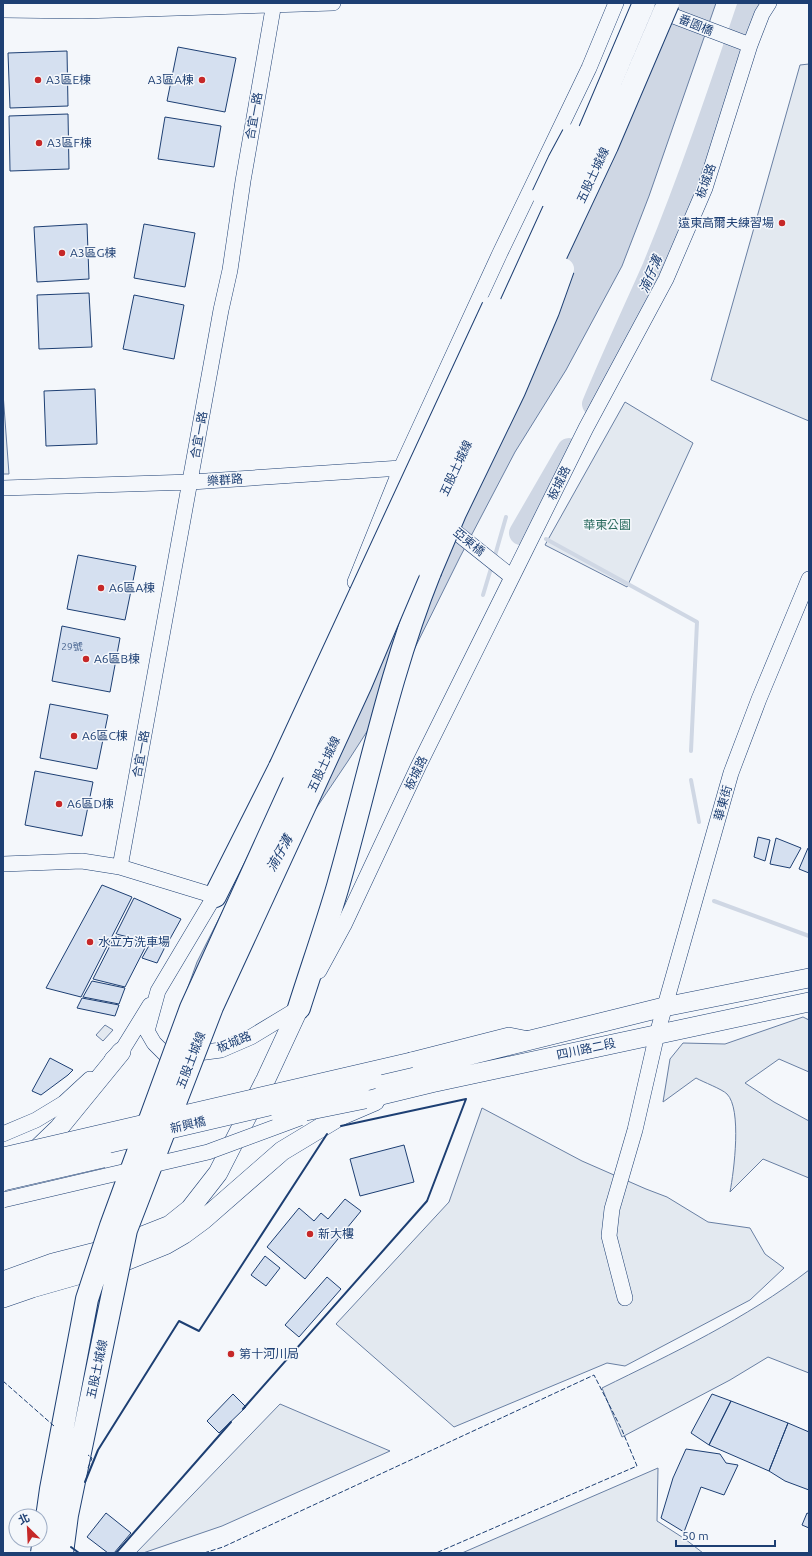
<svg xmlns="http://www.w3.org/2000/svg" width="812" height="1556" font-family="Ubuntu,'Noto Sans TC',sans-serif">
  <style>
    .green { fill: #e3e9f0; stroke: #687fa3 }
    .water { fill: #cfd7e4; stroke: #687fa3 }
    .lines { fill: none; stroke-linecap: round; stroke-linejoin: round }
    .stream { stroke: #cfd7e4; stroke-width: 4 }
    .river { stroke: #cfd7e4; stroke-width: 24 }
    .building { fill: #d5e0f0; stroke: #1d3f73 }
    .minor-casing { stroke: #1d3f73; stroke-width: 16 }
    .major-casing { stroke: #1d3f73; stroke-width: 20 }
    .highway-casing { stroke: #1d3f73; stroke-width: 24 }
    .minor { stroke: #f4f7fb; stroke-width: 15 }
    .major { stroke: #f4f7fb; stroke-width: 19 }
    .highway { stroke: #f4f7fb; stroke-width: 22 }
    .minor-bridge-casing { stroke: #1d3f73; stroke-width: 16; stroke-linecap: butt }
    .major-bridge-casing { stroke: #1d3f73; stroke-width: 20; stroke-linecap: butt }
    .highway-bridge-casing { stroke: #1d3f73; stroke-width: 24; stroke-linecap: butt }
    .minor-bridge { stroke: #f4f7fb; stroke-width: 15 }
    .major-bridge { stroke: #f4f7fb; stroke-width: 19 }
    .highway-bridge { stroke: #f4f7fb; stroke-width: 22 }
    .fence { stroke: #1d3f73; stroke-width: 1; stroke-dasharray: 5 2; stroke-linecap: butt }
    .wall { stroke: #1d3f73; stroke-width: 2 }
    .poi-dot { fill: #c62828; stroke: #f4f7fb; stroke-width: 1.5 }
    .labels { text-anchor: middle; stroke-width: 3; stroke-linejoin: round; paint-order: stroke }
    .number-label { font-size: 10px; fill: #4b6792 }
    .street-label { font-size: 12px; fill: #1d3f73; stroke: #f4f7fb }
    .poi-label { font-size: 12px; fill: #1d3f73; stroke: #f4f7fb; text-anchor: start }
    .park-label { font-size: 12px; fill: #2c6c60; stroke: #f4f7fb }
    .water-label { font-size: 13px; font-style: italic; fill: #1d3f73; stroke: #f4f7fb }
  </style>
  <rect width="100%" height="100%" fill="#f4f7fb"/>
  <path class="green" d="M 809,64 L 809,421 L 711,380 L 800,65 Z
    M 3,393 L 9,474 L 3,474 Z
    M 625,402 L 693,443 L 627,587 L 545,545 Z
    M 803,1017 L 809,1020 L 809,1072 L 779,1059 L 745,1083 L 774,1102 L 809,1121 L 809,1178 L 763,1159 L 730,1192 C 734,1171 742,1109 727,1094 C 722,1089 703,1082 696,1078 L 663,1102 L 670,1059 L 683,1043 L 725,1044 Z
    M 105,1025 L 113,1030 L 103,1041 L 96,1035 Z
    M 482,1108 L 582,1161 L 646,1189 L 667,1197 L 708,1222 L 750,1228 L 765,1254 L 784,1268 L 750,1300 L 625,1366 L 607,1363 L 454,1427 L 336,1324 L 449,1202 Z
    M 809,1270 L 809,1373 L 768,1357 L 730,1380 L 622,1437 L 602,1388 C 673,1353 746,1319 809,1270 Z
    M 280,1404 L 390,1451 L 222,1526 L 143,1553 L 136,1553 Z
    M 658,1468 L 657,1521 L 685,1539 L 703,1553 L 462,1553 Z"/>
  <path class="water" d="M 659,3 L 716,3 L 649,196 L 622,266 L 566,370 L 515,452 L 460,557 L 395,688 L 348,761 L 179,1012 L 197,962 L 339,681 L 459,477 Z"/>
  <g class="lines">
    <path class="stream" d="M 546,539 L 697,622 L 691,751
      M 494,559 L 506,517
      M 483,595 L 492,565
      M 691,780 L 699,822
      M 714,901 L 809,936"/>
    <path class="river" d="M 594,404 C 613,358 634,313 654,268 C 690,181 720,92 750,3
      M 521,533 L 569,450"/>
  </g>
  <path class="building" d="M 178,47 L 236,58 L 225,112 L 167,101 Z
    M 67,51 L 68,106 L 10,108 L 8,53 Z
    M 68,114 L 69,169 L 10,171 L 9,116 Z
    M 165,117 L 221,126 L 214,167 L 158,159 Z
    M 87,224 L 89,279 L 37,282 L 34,227 Z
    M 144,224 L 195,233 L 185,287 L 134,278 Z
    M 89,293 L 92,347 L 39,349 L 37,295 Z
    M 134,295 L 184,305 L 174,359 L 123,349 Z
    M 95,389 L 97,444 L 46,446 L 44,391 Z
    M 78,555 L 136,566 L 125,620 L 67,609 Z
    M 62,626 L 120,638 L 110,692 L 52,681 Z
    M 50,704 L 108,715 L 97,769 L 40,758 Z
    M 35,771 L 93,782 L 82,836 L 25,825 Z
    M 758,837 L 770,840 L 765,861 L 754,857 Z
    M 776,838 L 801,848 L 790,868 L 770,864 Z
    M 808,848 L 809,848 L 809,873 L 799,869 Z
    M 102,885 L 132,897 L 81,997 L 46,988 Z
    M 134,898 L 181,919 L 166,946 L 150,940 L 149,942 L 116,934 Z
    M 115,936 L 148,942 L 125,987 L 93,979 Z
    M 151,942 L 165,947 L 157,963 L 142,958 Z
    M 92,981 L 125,988 L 119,1004 L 83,997 Z
    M 82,998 L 119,1005 L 115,1016 L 77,1008 Z
    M 50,1058 L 73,1070 L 68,1075 L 41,1095 L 32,1091 Z
    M 404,1145 L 414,1182 L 360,1196 L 350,1159 Z
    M 345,1199 L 361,1211 L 305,1279 L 267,1247 L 299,1208 L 314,1221 L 321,1213 L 328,1219 Z
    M 265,1256 L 280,1268 L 266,1286 L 251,1275 Z
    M 327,1277 L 341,1289 L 299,1337 L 285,1325 Z
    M 233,1394 L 246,1407 L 219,1433 L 207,1421 Z
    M 712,1394 L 731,1401 L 709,1445 L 691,1433 Z
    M 731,1401 L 788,1423 L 769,1471 L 709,1445 Z
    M 788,1423 L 809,1432 L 809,1490 L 785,1481 L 769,1471 Z
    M 686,1449 L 720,1454 L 726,1463 L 738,1465 L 724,1495 L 701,1487 L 684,1532 L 661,1518 L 673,1478 Z
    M 106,1513 L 131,1533 L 114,1553 L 108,1553 L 87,1537 Z
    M 807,1513 L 809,1514 L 809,1528 L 802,1525 Z"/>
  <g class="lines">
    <g class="minor-casing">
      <path id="minor" d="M 655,9 L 750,45
        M 3,10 L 82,11 L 333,3
        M 3,488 L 191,482 L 401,468 L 405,476
        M 443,522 L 512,577
        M 355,582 L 401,468 L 500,253 L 589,68 L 616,3
        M 3,864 L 82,861 L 120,867 L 215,896
        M 120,867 L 221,310 L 230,270 L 243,181 L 274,3
        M 220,887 L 158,991 L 147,1031 L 154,1043 L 168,1057 L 221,1050 L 251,1037 L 299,1008 L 301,1004
        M 319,971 L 344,925 L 418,767 L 586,428 L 666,279 L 705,188 L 750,45 L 762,14 L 769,3
        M 112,1059 L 121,1052 L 150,1005
        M 411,1060 L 509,1035 L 529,1039
        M 3,1134 L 36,1120 L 64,1103 L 90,1079
        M 625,1298 L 609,1236 L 612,1209 L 635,1130 L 657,1034 L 731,773 L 759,699 L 809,579"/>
    </g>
    <g class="major-casing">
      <path id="major" d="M 373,1079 L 664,1007 L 809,978
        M 365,1099 L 431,1083 L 809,1002
        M 33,1153 L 59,1128 L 121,1052
        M 3,1281 L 53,1263 L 96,1252 L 137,1238 L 170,1225 L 190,1209 L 218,1173 L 266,1079 L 299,1008
        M 3,1298 L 32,1288 L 123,1262 L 165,1245 L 184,1234 L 203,1220 L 282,1151 L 340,1116 L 375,1101"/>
    </g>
    <g class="highway-casing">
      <path id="highway" d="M 215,896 L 280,767
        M 299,1008 C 312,967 326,927 338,886 C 368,781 389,674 430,572"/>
    </g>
    <use href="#minor" class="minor"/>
    <use href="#major" class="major"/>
    <use href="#highway" class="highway"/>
    <g class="minor-bridge-casing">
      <path id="minor-bridge" d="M 3,1155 L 411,1060
        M 3,1200 L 208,1152 L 300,1118"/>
    </g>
    <g class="major-bridge-casing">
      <path id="major-bridge" d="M 281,1116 L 365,1099
        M 3,1168 L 303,1098 L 373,1079
        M 3,1181 L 103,1158"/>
    </g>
    <g class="highway-bridge-casing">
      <path id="highway-bridge" d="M 543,195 L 559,161 L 573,135
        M 430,572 L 455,513 L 514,391 L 548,311 L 563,269
        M 280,767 L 493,307
        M 42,1553 L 51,1489 L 87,1299 L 111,1226 L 191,1008 L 587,137 L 644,3
        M 62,1553 L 67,1515 L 126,1230 L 212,1007 L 360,686 L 407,575 L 448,484 L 607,146 L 668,3"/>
    </g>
    <use href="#minor-bridge" class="minor-bridge"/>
    <use href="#major-bridge" class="major-bridge"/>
    <use href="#highway-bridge" class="highway-bridge"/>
    <path class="fence" d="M 3,1381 L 54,1426
      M 88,1468 L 92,1458 L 88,1455
      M 204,1553 L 223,1547 L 594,1375 L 622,1430 L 637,1466 L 436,1553"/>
    <path class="wall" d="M 341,1126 L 466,1099
      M 243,1409 L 427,1201 L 466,1099
      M 85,1482 L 98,1450 L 179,1321 L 199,1331 L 327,1134
      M 71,1547 L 79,1553
      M 116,1553 L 231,1422"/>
  </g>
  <g class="poi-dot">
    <circle cx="38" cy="80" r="4"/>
    <circle cx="202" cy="80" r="4"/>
    <circle cx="39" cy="143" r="4"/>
    <circle cx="782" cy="223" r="4"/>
    <circle cx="62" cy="253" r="4"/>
    <circle cx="101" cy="588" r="4"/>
    <circle cx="86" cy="659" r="4"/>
    <circle cx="74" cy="736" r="4"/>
    <circle cx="59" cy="804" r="4"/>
    <circle cx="90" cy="942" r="4"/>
    <circle cx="310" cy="1234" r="4"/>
    <circle cx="231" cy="1354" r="4"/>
  </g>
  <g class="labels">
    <g class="number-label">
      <text x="72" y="650">29號</text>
    </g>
    <g class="street-label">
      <text transform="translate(696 25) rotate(22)" y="4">番園橋</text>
      <text transform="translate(254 116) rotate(-80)" y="4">合宜一路</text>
      <text transform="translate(593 175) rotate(-65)" y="4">五股土城線</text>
      <text transform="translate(706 181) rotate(-70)" y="4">板城路</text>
      <text transform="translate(199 435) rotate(-80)" y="4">合宜一路</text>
      <text transform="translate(456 468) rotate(-65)" y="4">五股土城線</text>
      <text transform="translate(225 480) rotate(-4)" y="4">樂群路</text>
      <text transform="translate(559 483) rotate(-64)" y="4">板城路</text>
      <text transform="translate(469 542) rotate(39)" y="4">亞東橋</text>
      <text transform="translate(141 754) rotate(-80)" y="4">合宜一路</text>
      <text transform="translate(324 764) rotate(-65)" y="4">五股土城線</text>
      <text transform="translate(416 773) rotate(-64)" y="4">板城路</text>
      <text transform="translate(723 803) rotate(-74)" y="4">華東街</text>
      <text transform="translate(234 1042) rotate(-22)" y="4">板城路</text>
      <text transform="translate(586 1049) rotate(-12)" y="4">四川路二段</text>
      <text transform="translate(191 1060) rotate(-69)" y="4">五股土城線</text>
      <text transform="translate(188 1125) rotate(-13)" y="4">新興橋</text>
      <text transform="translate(97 1369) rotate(-78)" y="4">五股土城線</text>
    </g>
    <g class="poi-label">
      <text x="46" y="84">A3區E棟</text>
      <text x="194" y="84" text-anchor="end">A3區A棟</text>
      <text x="47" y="147">A3區F棟</text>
      <text x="774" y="227" text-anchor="end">遠東高爾夫練習場</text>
      <text x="70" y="257">A3區G棟</text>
      <text x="109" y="592">A6區A棟</text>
      <text x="94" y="663">A6區B棟</text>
      <text x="82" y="740">A6區C棟</text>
      <text x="67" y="808">A6區D棟</text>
      <text x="98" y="946">水立方洗車場</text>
      <text x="318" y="1238">新大樓</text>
      <text x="239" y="1358">第十河川局</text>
    </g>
    <g class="park-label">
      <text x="607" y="529">華東公園</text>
    </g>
    <g class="water-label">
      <text transform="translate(650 274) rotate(-67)" y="5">湳仔溝</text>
      <text transform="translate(279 853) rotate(-61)" y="5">湳仔溝</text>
    </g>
  </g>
  <rect width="812" height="1556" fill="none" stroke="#1d3f73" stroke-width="8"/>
  <g transform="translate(28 1528) rotate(336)"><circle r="19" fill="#f4f7fb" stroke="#9eadc5"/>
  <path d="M0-3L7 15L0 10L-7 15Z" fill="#c62828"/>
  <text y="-6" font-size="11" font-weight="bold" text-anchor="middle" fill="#1d3f73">北</text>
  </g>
  <path d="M676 1540v6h99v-6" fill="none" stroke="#1d3f73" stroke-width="2"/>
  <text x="682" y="1540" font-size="12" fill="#1d3f73" stroke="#f4f7fb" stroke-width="3" paint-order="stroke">50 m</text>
</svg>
